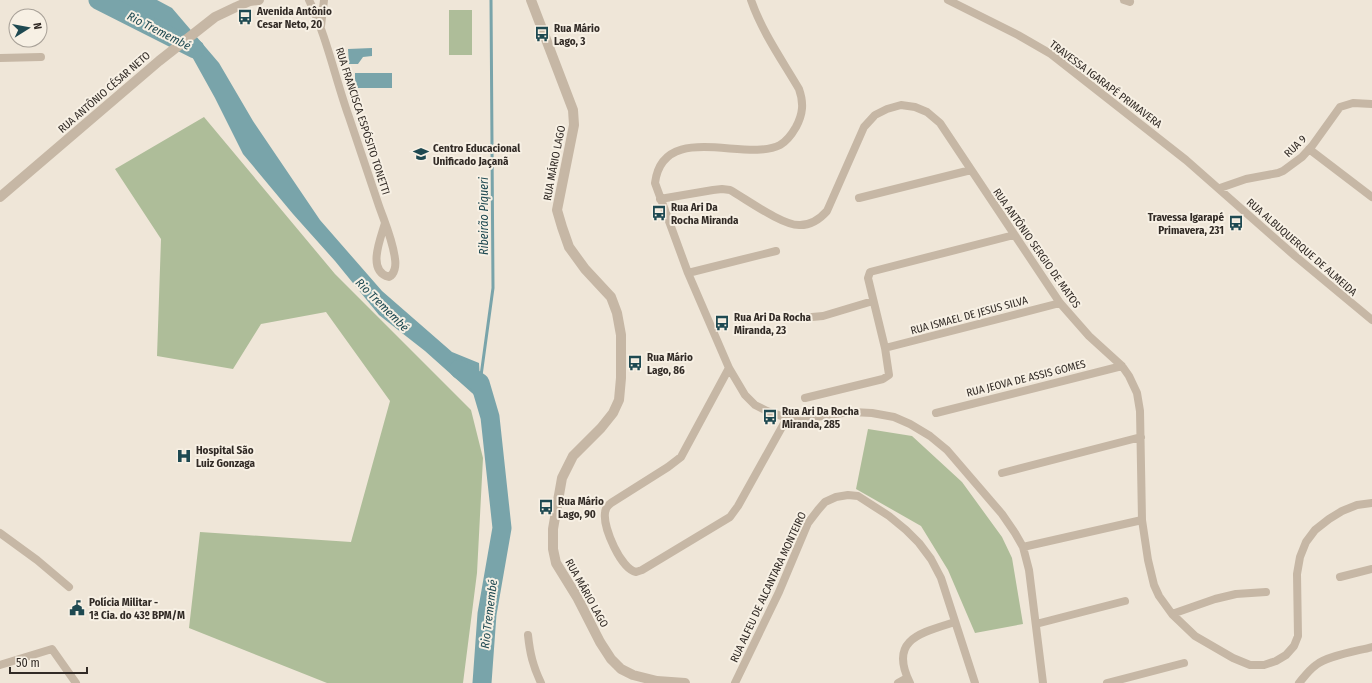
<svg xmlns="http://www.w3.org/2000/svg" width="1372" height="683" font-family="'Fira Sans Condensed',sans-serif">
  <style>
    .green { fill: #aebd99 }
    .water { fill: #79a4aa }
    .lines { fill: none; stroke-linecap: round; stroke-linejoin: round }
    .stream { stroke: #79a4aa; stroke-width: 3 }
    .river { stroke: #79a4aa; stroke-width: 19 }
    .minor { stroke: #c6b7a5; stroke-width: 8 }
    .tertiary { stroke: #c6b7a5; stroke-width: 10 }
    .labels { text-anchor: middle; stroke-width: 4; stroke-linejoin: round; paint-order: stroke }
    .poi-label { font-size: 11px; font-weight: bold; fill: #322b26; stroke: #f7f0e4; text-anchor: start }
    .street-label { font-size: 11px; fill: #322b26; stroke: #f7f0e4 }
    .water-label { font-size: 12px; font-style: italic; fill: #1e4951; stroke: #f7f0e4 }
  </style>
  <rect width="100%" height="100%" fill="#efe6d8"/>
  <path class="green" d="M 449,10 L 472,10 L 472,55 L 449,55 Z
    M 204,117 L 335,274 L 471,410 L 483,458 L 477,573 L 463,683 L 327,683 L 189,628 L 200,532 L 351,542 L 390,401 L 326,312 L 261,324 L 233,369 L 157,356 L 161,239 L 115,169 Z
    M 868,429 L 912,436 L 962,482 L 1002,537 L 1012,558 L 1023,624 L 975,633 L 948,570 L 921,526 L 856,489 Z"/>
  <path class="water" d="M 113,0 L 157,0 L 172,8 L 219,63 L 253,121 L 320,220 L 382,291 L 452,352 L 479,363 L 481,401 L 425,351 L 379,315 L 335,261 L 293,214 L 243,154 L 215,98 L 190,53 L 147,17 Z
    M 372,48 L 372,56 L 363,57 L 358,64 L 349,64 L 348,49 Z
    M 355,73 L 392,73 L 392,88 L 355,88 Z"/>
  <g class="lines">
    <path class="stream" d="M 480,383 L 493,288 L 491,0"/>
    <path class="river" d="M 98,0 L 195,49
      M 459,369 L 480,383 L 490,417 L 502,528 L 487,614 L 482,683"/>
    <path class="minor" d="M 309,0 C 327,37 335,78 349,117 C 359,147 369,177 379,206 C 385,223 393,241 395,259 C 396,265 395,274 389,277 C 366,271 381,238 385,223
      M 751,0 C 762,32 782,60 799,89 C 804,103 803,114 796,127 C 792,134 787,141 780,145 C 746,163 663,120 655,183 L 688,273 L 729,368 L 745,395 L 755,405 L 767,411 L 787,418 L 803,419 L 835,414 L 852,412 L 872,413 L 894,417 L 910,424 L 930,436 L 947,450 L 1002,514 L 1015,533 L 1023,547 L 1029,570 L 1043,683
      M 948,0 L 1018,35 L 1051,54 L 1186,160 L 1295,256 L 1372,320
      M 1124,0 L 1130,2
      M 321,26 L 324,0
      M 0,58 L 41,57
      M 1309,149 L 1372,197
      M 1220,188 L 1246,179 L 1278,173 L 1283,171 L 1302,157 L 1312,146 L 1340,107 L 1353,103 L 1372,104
      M 859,198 L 971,170
      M 660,199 L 713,190 L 722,189 L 730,190 C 746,199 783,226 800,225 C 811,225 820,219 827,211 L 864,127 L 875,115 L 887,109 L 901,105 L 915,107 L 927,112 L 940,123 L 1060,303 L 1089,336 L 1122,366 L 1129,376 L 1137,393 L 1140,411 L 1142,520 L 1148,560 L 1154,585 L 1159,596 L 1172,614 L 1195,636 L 1233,658 L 1250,665 L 1264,665 L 1276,661 L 1286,655 L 1294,646 L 1298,636 L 1297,574 L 1300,557 L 1306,542 L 1315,530 L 1329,519 L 1342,511 L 1357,505 L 1372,503
      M 688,273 L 776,251
      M 812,317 L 823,316 L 873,301
      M 885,348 L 1060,303
      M 729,368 L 681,457 L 668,467 L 611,503 C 607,506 605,509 605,513 C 603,528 621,569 636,572 L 642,570 L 730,517 L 738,506 L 787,418
      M 805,398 L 883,379 L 889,375 L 885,348 L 868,278 L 870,272 L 1014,235
      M 936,413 L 1122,366
      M 1002,473 L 1141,437
      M 0,533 L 37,560 L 69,587
      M 1023,547 L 1142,520
      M 1340,577 L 1372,569
      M 1172,614 L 1215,599 L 1236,594 L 1266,592
      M 1036,624 L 1125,601
      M 528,635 C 530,654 533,666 541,683
      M 0,665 L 52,649 L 76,683
      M 735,683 L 779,592 L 808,523 L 818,510 L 825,502 L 836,497 L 848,495 L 858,496 L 889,516 L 906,530 L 919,543 L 931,559 L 941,578 L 975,683
      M 898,683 L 907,678
      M 910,683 C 888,639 921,633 955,622
      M 1107,683 L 1184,663
      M 1299,683 C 1304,677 1309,670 1316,665 C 1327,656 1357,651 1372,647"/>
    <path class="tertiary" d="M 531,0 L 573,110 L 574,125 L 557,210 L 562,227 L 569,247 L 585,269 L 611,297 L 617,313 L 621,335 L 621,378 L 619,400 L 613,413 L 601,428 L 573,456 L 562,478 L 553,529 L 553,549 L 556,563 L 577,597 L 600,642 L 611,659 L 621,669 L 633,675 L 657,681 L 685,683
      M 0,197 L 159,61 L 215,17 L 236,7 L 250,1 L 259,0"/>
  </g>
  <defs>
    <g id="bus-bare" transform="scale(1.2)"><path d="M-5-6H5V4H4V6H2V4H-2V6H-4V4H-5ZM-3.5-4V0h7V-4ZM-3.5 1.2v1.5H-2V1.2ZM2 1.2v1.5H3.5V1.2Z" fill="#1e4951" stroke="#f7f0e4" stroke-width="2.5" paint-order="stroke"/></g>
    <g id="school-bare" transform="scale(1.2)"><path d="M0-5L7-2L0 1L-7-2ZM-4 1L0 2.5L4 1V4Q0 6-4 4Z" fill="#1e4951" stroke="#f7f0e4" stroke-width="2.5" paint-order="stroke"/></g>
    <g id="hospital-bare" transform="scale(1.2)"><path d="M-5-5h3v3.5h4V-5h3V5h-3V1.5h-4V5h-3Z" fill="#1e4951" stroke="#f7f0e4" stroke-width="2.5" paint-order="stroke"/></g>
    <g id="civic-bare" transform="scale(1.2)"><path d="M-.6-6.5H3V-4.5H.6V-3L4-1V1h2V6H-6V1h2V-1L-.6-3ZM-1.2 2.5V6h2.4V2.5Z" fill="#1e4951" stroke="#f7f0e4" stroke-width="2.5" paint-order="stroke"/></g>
  </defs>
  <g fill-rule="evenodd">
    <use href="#bus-bare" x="245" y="17"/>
    <use href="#bus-bare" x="542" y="34"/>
    <use href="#school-bare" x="421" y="154"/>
    <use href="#bus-bare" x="659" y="213"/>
    <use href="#bus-bare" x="1236" y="223"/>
    <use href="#bus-bare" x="722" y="323"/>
    <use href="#bus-bare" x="635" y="363"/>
    <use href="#bus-bare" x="770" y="417"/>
    <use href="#hospital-bare" x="184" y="456"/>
    <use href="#bus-bare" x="546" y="507"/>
    <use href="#civic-bare" x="77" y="608"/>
  </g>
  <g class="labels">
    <g class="poi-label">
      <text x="257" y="15">Avenida Antônio<tspan x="257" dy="13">Cesar Neto, 20</tspan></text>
      <text x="554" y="32">Rua Mário<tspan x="554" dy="13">Lago, 3</tspan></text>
      <text x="433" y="152">Centro Educacional<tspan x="433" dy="13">Unificado Jaçanã</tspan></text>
      <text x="671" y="211">Rua Ari Da<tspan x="671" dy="13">Rocha Miranda</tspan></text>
      <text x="1224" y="221" text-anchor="end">Travessa Igarapé<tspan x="1224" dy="13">Primavera, 231</tspan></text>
      <text x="734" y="321">Rua Ari Da Rocha<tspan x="734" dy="13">Miranda, 23</tspan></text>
      <text x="647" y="361">Rua Mário<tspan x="647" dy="13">Lago, 86</tspan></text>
      <text x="782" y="415">Rua Ari Da Rocha<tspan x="782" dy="13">Miranda, 285</tspan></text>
      <text x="196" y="454">Hospital São<tspan x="196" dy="13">Luiz Gonzaga</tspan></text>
      <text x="558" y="505">Rua Mário<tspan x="558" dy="13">Lago, 90</tspan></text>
      <text x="89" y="606">Polícia Militar -<tspan x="89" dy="13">1ª Cia. do 43º BPM/M</tspan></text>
    </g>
    <g class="street-label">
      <text transform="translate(1106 84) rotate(37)" y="4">TRAVESSA IGARAPÉ PRIMAVERA</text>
      <text transform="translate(104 92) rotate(-41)" y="4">RUA ANTÔNIO CÉSAR NETO</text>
      <text transform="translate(363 121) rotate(72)" y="4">RUA FRANCISCA ESPÓSITO TONETTI</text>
      <text transform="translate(1295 146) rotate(-44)" y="4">RUA 9</text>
      <text transform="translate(554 163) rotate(-79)" y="4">RUA MÁRIO LAGO</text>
      <text transform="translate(1302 247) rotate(41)" y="4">RUA ALBUQUERQUE DE ALMEIDA</text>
      <text transform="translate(1037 248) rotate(55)" y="4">RUA ANTÔNIO SERGIO DE MATOS</text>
      <text transform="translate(969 315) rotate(-15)" y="4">RUA ISMAEL DE JESUS SILVA</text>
      <text transform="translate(1026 378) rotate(-14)" y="4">RUA JEOVA DE ASSIS GOMES</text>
      <text transform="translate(768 587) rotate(-65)" y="4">RUA ALFEU DE ALCANTARA MONTEIRO</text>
      <text transform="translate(587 593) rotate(61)" y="4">RUA MÁRIO LAGO</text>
    </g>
    <g class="water-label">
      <text transform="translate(159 31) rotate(27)" y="4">Rio Tremembé</text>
      <text transform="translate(484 216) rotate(-90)" y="4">Ribeirão Piqueri</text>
      <text transform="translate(382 305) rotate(45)" y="4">Rio Tremembé</text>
      <text transform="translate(489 614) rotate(-83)" y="4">Rio Tremembé</text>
    </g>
  </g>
  <g transform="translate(28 28) rotate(79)"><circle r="19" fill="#f7f0e4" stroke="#a8a198"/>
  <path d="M0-3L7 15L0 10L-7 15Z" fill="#1e4951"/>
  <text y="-6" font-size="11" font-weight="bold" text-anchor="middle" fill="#322b26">N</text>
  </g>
  <path d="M10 667v6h77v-6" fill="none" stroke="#322b26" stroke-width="2"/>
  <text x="16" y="667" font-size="12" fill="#322b26" stroke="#f7f0e4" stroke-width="3" paint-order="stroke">50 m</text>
</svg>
